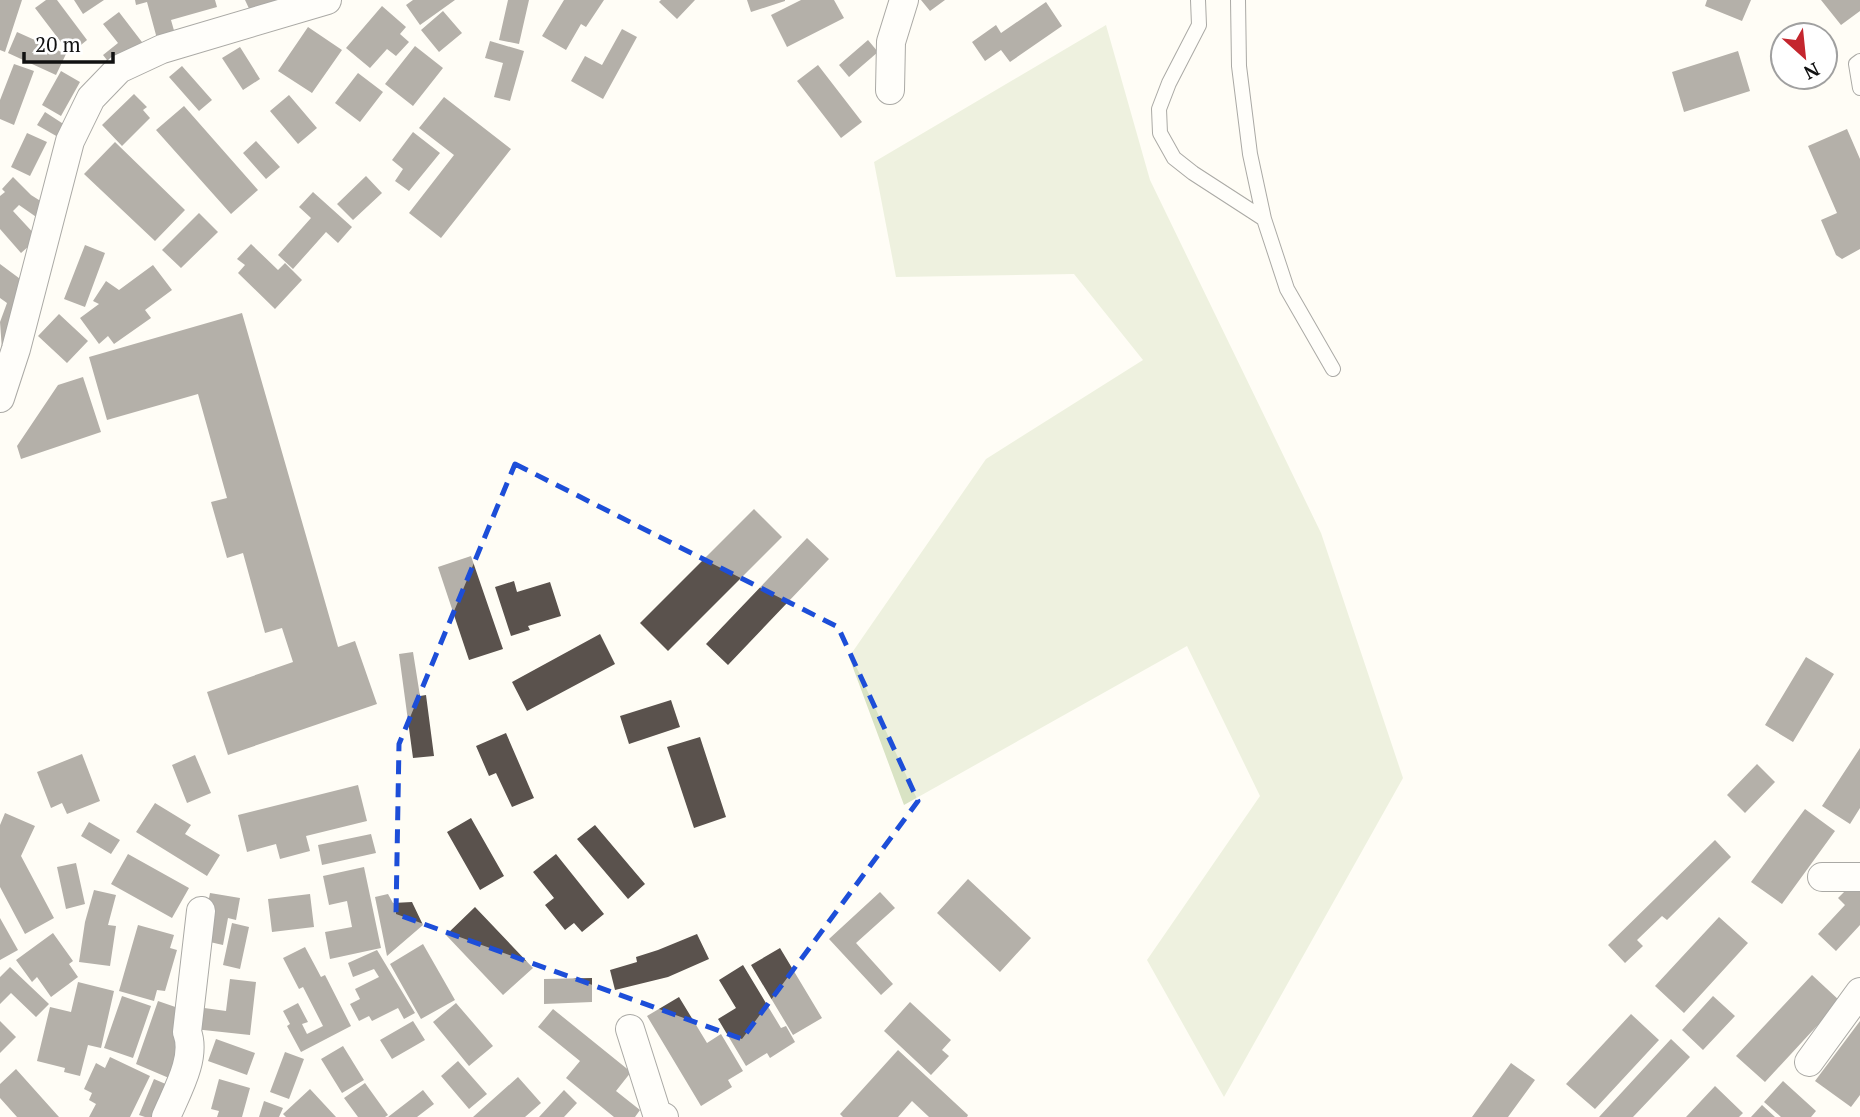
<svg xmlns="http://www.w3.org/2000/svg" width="1860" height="1117" font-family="'PT Serif',serif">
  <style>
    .cemetery { fill: #d9e3c4 }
    .building { fill: #5a524d }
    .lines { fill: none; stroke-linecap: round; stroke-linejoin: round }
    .lane-casing { stroke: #444; stroke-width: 16 }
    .street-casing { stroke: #444; stroke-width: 30 }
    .lane { stroke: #fff; stroke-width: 14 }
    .street { stroke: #fff; stroke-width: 28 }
    .marked { fill: none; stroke: #1d4ed8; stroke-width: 5; stroke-dasharray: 14 9; stroke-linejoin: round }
  </style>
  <rect width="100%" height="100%" fill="#fffdf5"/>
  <path class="cemetery" d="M 1106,25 L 1150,180 L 1321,533 L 1403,778 L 1224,1097 L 1147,960 L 1260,796 L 1187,646 L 904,805 L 849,657 L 986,459 L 1143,360 L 1074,274 L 896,277 L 874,162 Z"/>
  <path class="building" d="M 0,0 L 22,0 L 5,52 L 0,50 Z
    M 46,0 L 57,0 L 87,40 L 70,54 L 35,8 Z
    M 74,0 L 104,0 L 83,14 Z
    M 135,0 L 215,0 L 217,7 L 171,20 L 177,41 L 159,46 L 147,2 L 136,5 Z
    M 245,0 L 284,0 L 253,17 Z
    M 413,0 L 455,0 L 420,25 L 406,5 Z
    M 508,0 L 529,0 L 519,44 L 499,40 Z
    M 564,0 L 604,0 L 586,27 L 581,24 L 566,50 L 542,36 Z
    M 661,0 L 695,0 L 677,19 L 659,2 Z
    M 747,0 L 785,0 L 785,1 L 751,12 Z
    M 801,0 L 834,0 L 844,18 L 787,47 L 771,15 Z
    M 921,0 L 945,0 L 930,11 Z
    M 1707,0 L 1751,0 L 1742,21 L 1705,6 Z
    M 1821,0 L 1860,0 L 1860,11 L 1841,25 Z
    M 1046,2 L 1062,26 L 1010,62 L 1001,50 L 985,61 L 972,42 L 996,25 L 1001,33 Z
    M 382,6 L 406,27 L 400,34 L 409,42 L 396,56 L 387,49 L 370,68 L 346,48 Z
    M 443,11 L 462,33 L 439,52 L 421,30 Z
    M 119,12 L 145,46 L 114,69 L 103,55 L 118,43 L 103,24 Z
    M 308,27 L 342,50 L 312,93 L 278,71 Z
    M 622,29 L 637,37 L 603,99 L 571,81 L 585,56 L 602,65 Z
    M 17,32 L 66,54 L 56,75 L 8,53 Z
    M 868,40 L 878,52 L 849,77 L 839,65 Z
    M 490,41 L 524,51 L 510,101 L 494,97 L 503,63 L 485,58 Z
    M 415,46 L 443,68 L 413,106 L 385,84 Z
    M 240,47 L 260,79 L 243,90 L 222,58 Z
    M 1738,51 L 1750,91 L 1684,112 L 1672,72 Z
    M 14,64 L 34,71 L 14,125 L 0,119 L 0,100 Z
    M 818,65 L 862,122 L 841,138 L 797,81 Z
    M 182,66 L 212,100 L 199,111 L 169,77 Z
    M 61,71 L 80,82 L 61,116 L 42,105 Z
    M 358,73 L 383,92 L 360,122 L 335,103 Z
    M 134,94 L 147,107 L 143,110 L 150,118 L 122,146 L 102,125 Z
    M 289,95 L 317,128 L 298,144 L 270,111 Z
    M 444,97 L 511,149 L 441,238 L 409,213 L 454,155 L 419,128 Z
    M 184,106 L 258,190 L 231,214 L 156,130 Z
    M 45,112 L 65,125 L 58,137 L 37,125 Z
    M 1847,129 L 1860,159 L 1860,249 L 1842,259 L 1836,255 L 1821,220 L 1837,213 L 1808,146 Z
    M 413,132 L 440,153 L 409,191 L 395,181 L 403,169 L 392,160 Z
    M 27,133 L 47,142 L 30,176 L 11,167 Z
    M 256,141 L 280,167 L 266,179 L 243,153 Z
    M 115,142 L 185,210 L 155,241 L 84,174 Z
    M 366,176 L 382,193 L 353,220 L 337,204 Z
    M 13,177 L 31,195 L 50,207 L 42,221 L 19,205 L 13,211 L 38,238 L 21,253 L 0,229 L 0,196 L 5,192 L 2,189 Z
    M 313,192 L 352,227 L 338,243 L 326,232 L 293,269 L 278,255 L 311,218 L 299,207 Z
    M 199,213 L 218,232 L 181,268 L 162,250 Z
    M 251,244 L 278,270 L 285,263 L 302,280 L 275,309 L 238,273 L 245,265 L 237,259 Z
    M 85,245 L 105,253 L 85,307 L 64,299 Z
    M 0,264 L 31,287 L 2,350 L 0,322 L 7,303 L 0,298 Z
    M 153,265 L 172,290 L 145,310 L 151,318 L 114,344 L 108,336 L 99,344 L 80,318 L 99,304 L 93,301 L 106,281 L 119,290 Z
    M 242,313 L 338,647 L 355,641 L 377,704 L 228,755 L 207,692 L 293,662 L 282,628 L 265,633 L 243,553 L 227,558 L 211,502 L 227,498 L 198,394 L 107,420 L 89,357 Z
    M 59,314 L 88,341 L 67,363 L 38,336 Z
    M 83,377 L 101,432 L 21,459 L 17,446 L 58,385 Z
    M 754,509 L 782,537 L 668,651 L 640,623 Z
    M 807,538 L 829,559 L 728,665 L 706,644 Z
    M 471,556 L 503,649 L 469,660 L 438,567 Z
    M 514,581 L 517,592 L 550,582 L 561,616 L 528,626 L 530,630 L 511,636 L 495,587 Z
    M 600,634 L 615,664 L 527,711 L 512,682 Z
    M 413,652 L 420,696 L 426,695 L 434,756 L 413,758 L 399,654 Z
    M 1806,657 L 1834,674 L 1793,742 L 1765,725 Z
    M 671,700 L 680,727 L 629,744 L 620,716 Z
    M 506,733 L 534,798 L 512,807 L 496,773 L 489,776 L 476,746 Z
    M 700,737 L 726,817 L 694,828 L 667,747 Z
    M 1860,748 L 1860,808 L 1850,824 L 1822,806 Z
    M 82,754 L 100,801 L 67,814 L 62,803 L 51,808 L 37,772 Z
    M 195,755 L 211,793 L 187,803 L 172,765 Z
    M 1757,764 L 1775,782 L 1745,813 L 1727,795 Z
    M 358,785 L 367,821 L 306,836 L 310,851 L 280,859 L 276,844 L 247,852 L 238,815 Z
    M 155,803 L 191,825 L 185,834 L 220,855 L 207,876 L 136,832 Z
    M 1805,809 L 1835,831 L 1782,904 L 1751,882 Z
    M 5,813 L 35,826 L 21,856 L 54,918 L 25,934 L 0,887 L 0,825 Z
    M 471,818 L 504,876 L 480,890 L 447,832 Z
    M 89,822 L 120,840 L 111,854 L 81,836 Z
    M 595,825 L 645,884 L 628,899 L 577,839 Z
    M 371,834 L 376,853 L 322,865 L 318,845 Z
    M 1715,840 L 1731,857 L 1667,920 L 1662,916 L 1637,940 L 1643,946 L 1625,963 L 1608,945 Z
    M 128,854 L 189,888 L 172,918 L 111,884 Z
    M 556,854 L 604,914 L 582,932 L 574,923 L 565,930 L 545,905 L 554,898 L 533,872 Z
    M 76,863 L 85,904 L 66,909 L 57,867 Z
    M 364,867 L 381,948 L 330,959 L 325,932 L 352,927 L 347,901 L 329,905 L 323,876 Z
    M 968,879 L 1031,938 L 1000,972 L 937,913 Z
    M 1860,883 L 1860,925 L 1836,951 L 1818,934 L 1845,905 L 1838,898 L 1845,891 Z
    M 94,890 L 116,895 L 108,925 L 116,926 L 110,966 L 79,962 L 85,922 Z
    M 880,892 L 895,908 L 856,943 L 893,984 L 881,995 L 829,939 Z
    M 210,893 L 240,898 L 236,920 L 228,918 L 223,945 L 201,940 Z
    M 310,894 L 314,927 L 272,932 L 268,899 Z
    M 388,894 L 393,903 L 412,902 L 423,925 L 387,956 L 375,897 Z
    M 475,907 L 533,968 L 503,995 L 446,935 Z
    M 1719,917 L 1748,943 L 1684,1013 L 1655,986 Z
    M 0,918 L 18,950 L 0,960 Z
    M 232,923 L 249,927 L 240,969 L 223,965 Z
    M 138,925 L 174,935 L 170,948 L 177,950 L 165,991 L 157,990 L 154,1001 L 119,991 Z
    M 53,933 L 73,961 L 69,964 L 78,977 L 51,997 L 37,977 L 32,982 L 16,960 Z
    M 697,934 L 709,959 L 668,977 L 615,990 L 610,970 L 637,962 L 636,957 L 658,950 Z
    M 423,944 L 455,1000 L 421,1019 L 390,964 Z
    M 305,947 L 321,977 L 325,975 L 351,1026 L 301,1052 L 287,1026 L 290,1024 L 283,1011 L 298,1003 L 308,1022 L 302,1024 L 307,1034 L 323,1026 L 303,987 L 299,989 L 283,958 Z
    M 780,948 L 822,1018 L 793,1035 L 751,965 Z
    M 377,950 L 415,1013 L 404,1019 L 398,1008 L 372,1021 L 369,1016 L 359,1021 L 350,1004 L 360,999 L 355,989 L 379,977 L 374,969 L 353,977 L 348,963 Z
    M 743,965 L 781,1028 L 786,1026 L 795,1042 L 770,1058 L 767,1053 L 746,1066 L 718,1019 L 736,1008 L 719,980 Z
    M 10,967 L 49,1004 L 36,1017 L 11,993 L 0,1004 L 0,977 Z
    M 1812,975 L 1840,1001 L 1765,1082 L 1736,1056 Z
    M 592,978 L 592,1002 L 544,1004 L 544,979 Z
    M 230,979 L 256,982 L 250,1035 L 194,1029 L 197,1007 L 226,1011 Z
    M 78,982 L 114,991 L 101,1048 L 88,1045 L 80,1076 L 64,1072 L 65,1068 L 37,1061 L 50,1007 L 71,1012 Z
    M 122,996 L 151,1006 L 133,1058 L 104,1048 Z
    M 1713,996 L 1735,1016 L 1703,1050 L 1682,1030 Z
    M 679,997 L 707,1043 L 721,1034 L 743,1071 L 728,1080 L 732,1087 L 701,1106 L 647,1016 Z
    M 158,1001 L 184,1010 L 188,1041 L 176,1081 L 136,1064 Z
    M 910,1002 L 951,1040 L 942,1050 L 949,1056 L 931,1075 L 884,1031 Z
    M 456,1003 L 493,1046 L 469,1066 L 433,1022 Z
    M 553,1009 L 631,1072 L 616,1091 L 640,1110 L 635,1117 L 614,1117 L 566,1078 L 580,1061 L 538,1027 Z
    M 1631,1014 L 1659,1040 L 1595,1109 L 1566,1084 Z
    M 0,1021 L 16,1037 L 0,1053 Z
    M 413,1021 L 425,1040 L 392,1059 L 380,1040 Z
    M 1860,1021 L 1860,1095 L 1851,1107 L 1815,1081 Z
    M 216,1039 L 255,1053 L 247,1075 L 208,1061 Z
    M 1671,1039 L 1690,1057 L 1633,1117 L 1599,1117 Z
    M 343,1046 L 364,1080 L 342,1093 L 321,1059 Z
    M 898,1050 L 968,1115 L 967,1117 L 929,1117 L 912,1101 L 898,1117 L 843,1117 L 840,1114 Z
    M 285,1052 L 304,1059 L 289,1099 L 270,1092 Z
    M 110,1057 L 150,1076 L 130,1117 L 89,1117 L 96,1104 L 89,1100 L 92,1093 L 84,1089 L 96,1063 L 105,1068 Z
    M 458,1061 L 487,1094 L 469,1109 L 441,1076 Z
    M 1511,1063 L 1535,1080 L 1508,1117 L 1472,1117 Z
    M 16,1069 L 59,1117 L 17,1117 L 0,1098 L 0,1084 Z
    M 518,1077 L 541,1103 L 525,1117 L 473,1117 Z
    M 154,1079 L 175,1088 L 162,1117 L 145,1117 L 139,1115 Z
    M 219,1079 L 250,1088 L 242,1117 L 217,1117 L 219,1111 L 211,1109 Z
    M 1783,1081 L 1816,1111 L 1811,1117 L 1781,1117 L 1764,1102 Z
    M 365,1083 L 388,1115 L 385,1117 L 358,1117 L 344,1098 Z
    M 1715,1086 L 1743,1113 L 1739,1117 L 1686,1117 Z
    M 310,1089 L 336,1117 L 286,1117 L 283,1114 Z
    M 423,1090 L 434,1104 L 417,1117 L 388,1117 Z
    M 564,1090 L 577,1103 L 564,1117 L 539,1117 Z
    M 264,1101 L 283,1108 L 279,1117 L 259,1117 Z
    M 1762,1105 L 1775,1117 L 1751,1117 Z"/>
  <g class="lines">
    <g class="lane-casing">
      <path id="lane" d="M 1198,0 L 1199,25 L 1169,83 L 1159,109 L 1160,133 L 1174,158 L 1193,173 L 1264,219
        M 1238,0 L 1239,66 L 1250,154 L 1264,219 L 1287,289 L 1333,369
        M 1860,61 L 1856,64 L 1860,88"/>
    </g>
    <g class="street-casing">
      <path id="street" d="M 890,90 L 891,42 L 904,0
        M 0,398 L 16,349 L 70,141 L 91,98 L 119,69 L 162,49 L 327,0
        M 1822,877 L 1860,877
        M 630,1029 L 657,1114 L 664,1117
        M 1809,1062 L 1860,992
        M 166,1117 C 176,1093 197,1058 187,1032 L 201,911"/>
    </g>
    <use href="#lane" class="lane"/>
    <use href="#street" class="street"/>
  </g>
  <path d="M0 0H1860V1117H0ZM 515,464 L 838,627 L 918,801 L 742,1039 L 396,914 L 399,744 Z" fill="#fffdf5" fill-opacity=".55" fill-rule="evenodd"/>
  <path class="marked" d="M 515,464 L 838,627 L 918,801 L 742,1039 L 396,914 L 399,744 Z"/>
  <g transform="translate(1804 56) rotate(153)"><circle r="33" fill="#ffffff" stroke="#a0a0a0" stroke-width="2"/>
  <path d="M0-5L12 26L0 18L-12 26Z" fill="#c4262e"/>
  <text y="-10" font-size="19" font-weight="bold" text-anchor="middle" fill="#111111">N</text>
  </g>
  <path d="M24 52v10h89v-10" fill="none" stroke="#111111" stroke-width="3.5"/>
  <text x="35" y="52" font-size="21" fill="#111111" stroke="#ffffff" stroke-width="5" paint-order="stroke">20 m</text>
</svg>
